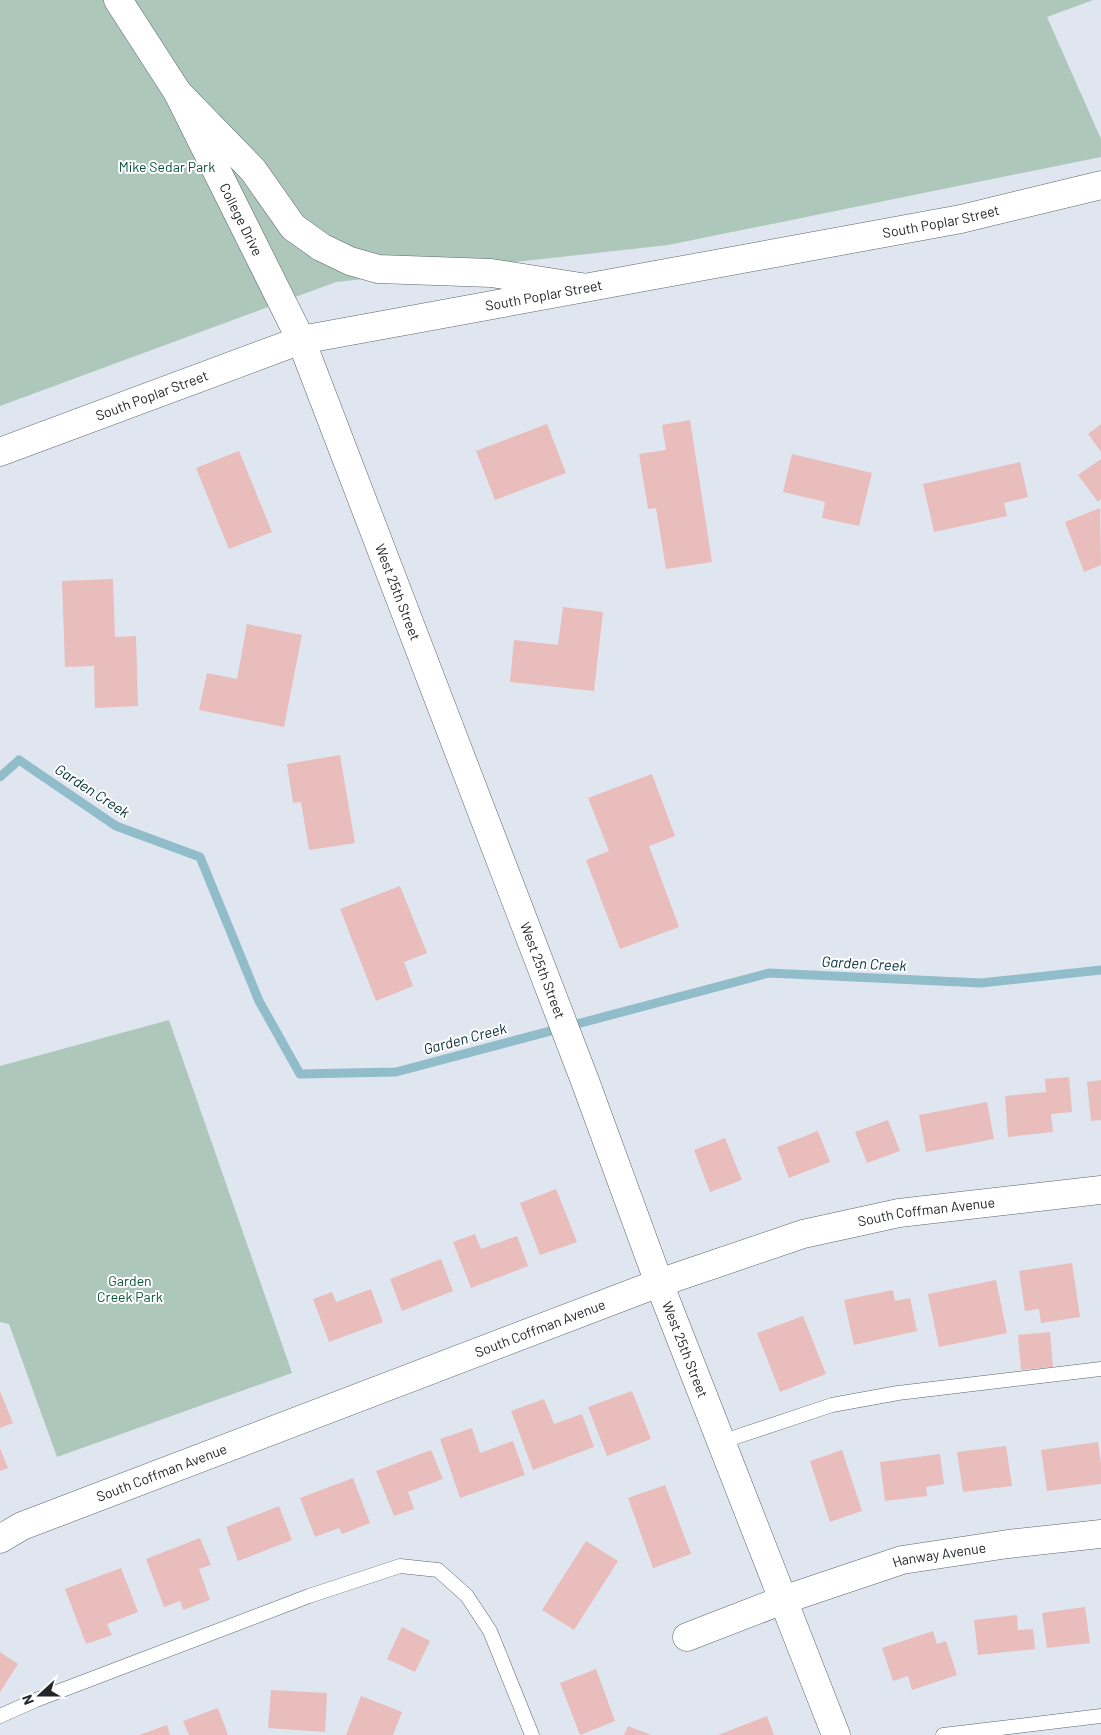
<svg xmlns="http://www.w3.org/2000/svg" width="1101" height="1735" font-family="Barlow,sans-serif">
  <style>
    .green { fill: #adc7ba }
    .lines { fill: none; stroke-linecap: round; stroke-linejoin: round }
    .stream { stroke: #91bcca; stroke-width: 9 }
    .building { fill: #e8bdbb }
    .service-casing { stroke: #5e636b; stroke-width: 15 }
    .minor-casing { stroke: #5e636b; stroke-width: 29 }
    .tertiary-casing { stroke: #5e636b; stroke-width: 29 }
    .secondary-casing { stroke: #5e636b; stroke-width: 29 }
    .service { stroke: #fff; stroke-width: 14 }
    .minor { stroke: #fff; stroke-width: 28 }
    .tertiary { stroke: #fff; stroke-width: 28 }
    .secondary { stroke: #fff; stroke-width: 28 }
    .labels { text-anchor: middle; stroke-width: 4; stroke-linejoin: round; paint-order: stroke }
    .park-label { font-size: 14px; fill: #09533a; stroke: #fff }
    .street-label { font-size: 14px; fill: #24262a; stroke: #fff }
    .water-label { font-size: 15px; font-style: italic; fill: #052f3a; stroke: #fff }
  </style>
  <rect width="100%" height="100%" fill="#e0e6f0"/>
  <path class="green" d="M 0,0 L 1093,0 L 1047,17 L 1101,139 L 1101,157 L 668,245 L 336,282 L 0,406 Z
    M 169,1020 L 292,1373 L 57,1457 L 9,1324 L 0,1322 L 0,1066 Z"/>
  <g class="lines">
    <path class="stream" d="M 0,777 L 19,760 L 116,826 L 200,857 L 259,1001 L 300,1074 L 396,1072 L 769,973 L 981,983 L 1101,970"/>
  </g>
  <path class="building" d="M 690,420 L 712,562 L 666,569 L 656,508 L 648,509 L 639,454 L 666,450 L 662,425 Z
    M 547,424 L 566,473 L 495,500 L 476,451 Z
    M 1101,424 L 1101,452 L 1088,434 Z
    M 239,451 L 272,532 L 229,549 L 196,468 Z
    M 792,454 L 872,473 L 859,526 L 822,518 L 825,502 L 783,492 Z
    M 1101,459 L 1101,499 L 1098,502 L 1078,475 Z
    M 1020,462 L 1028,497 L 1004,503 L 1007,516 L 934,532 L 923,484 Z
    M 1100,508 L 1101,565 L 1084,572 L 1065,522 Z
    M 113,579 L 115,637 L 136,636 L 138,706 L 95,708 L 94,666 L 65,667 L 62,581 Z
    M 563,607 L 603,612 L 594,691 L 510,682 L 514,640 L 558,645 Z
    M 247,624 L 302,635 L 284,727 L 199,710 L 207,673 L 237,679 Z
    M 340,755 L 355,843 L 309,850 L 301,802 L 293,803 L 287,764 Z
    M 652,774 L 675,836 L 649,846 L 679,927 L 620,949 L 586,860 L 609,851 L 588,798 Z
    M 400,886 L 427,953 L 404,962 L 413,986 L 376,1001 L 340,909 Z
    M 1069,1077 L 1072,1112 L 1051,1114 L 1053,1132 L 1008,1137 L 1005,1096 L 1046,1092 L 1045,1079 Z
    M 1101,1080 L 1101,1120 L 1091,1121 L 1087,1082 Z
    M 987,1102 L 994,1139 L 926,1152 L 919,1115 Z
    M 888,1120 L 900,1151 L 867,1163 L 855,1132 Z
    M 818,1131 L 830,1162 L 789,1178 L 777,1147 Z
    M 725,1138 L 742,1180 L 710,1192 L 694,1150 Z
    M 556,1189 L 577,1242 L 540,1255 L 520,1203 Z
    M 475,1234 L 481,1249 L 517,1236 L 528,1266 L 471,1288 L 453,1242 Z
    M 441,1259 L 453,1291 L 402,1311 L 390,1279 Z
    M 1072,1263 L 1080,1317 L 1041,1323 L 1039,1309 L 1025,1311 L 1019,1271 Z
    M 996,1280 L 1007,1333 L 939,1347 L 928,1294 Z
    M 371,1289 L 383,1322 L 329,1342 L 313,1299 L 332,1292 L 336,1302 Z
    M 893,1290 L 895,1301 L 910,1298 L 917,1331 L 854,1345 L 844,1300 Z
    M 803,1316 L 826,1374 L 780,1392 L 757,1333 Z
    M 1050,1332 L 1053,1367 L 1021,1370 L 1018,1335 Z
    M 0,1391 L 13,1423 L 0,1428 Z
    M 632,1391 L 651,1439 L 607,1456 L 588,1407 Z
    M 544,1399 L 554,1424 L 582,1414 L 594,1447 L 533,1470 L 511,1411 Z
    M 472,1428 L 480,1453 L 513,1441 L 525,1475 L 460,1498 L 440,1439 Z
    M 1098,1442 L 1101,1464 L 1101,1484 L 1047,1491 L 1041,1450 Z
    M 1006,1446 L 1012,1486 L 963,1492 L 957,1452 Z
    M 0,1448 L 8,1468 L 0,1471 Z
    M 431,1450 L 443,1479 L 408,1492 L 414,1509 L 394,1516 L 376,1471 Z
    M 842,1450 L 862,1511 L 830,1522 L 810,1461 Z
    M 940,1454 L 944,1484 L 926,1487 L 927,1496 L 885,1501 L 880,1462 Z
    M 353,1478 L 370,1523 L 342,1534 L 339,1528 L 315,1537 L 300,1498 Z
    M 665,1485 L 691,1554 L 653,1568 L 628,1498 Z
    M 279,1506 L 292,1540 L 238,1561 L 226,1527 Z
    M 200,1538 L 211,1565 L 199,1569 L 210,1600 L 183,1610 L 180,1601 L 164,1607 L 146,1559 Z
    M 586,1541 L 618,1561 L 574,1630 L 542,1610 Z
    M 121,1568 L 138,1612 L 107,1624 L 112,1635 L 86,1644 L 65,1589 Z
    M 1085,1607 L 1090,1643 L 1047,1648 L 1042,1613 Z
    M 1017,1615 L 1018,1630 L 1033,1629 L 1035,1649 L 978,1655 L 974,1620 Z
    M 402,1627 L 430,1641 L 415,1672 L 387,1659 Z
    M 933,1631 L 937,1644 L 946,1641 L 957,1675 L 912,1690 L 908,1676 L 893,1681 L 882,1648 Z
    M 0,1652 L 18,1664 L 0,1692 Z
    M 596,1669 L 615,1721 L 580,1735 L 560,1683 Z
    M 271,1690 L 327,1693 L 325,1732 L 268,1728 Z
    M 361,1696 L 402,1712 L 393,1735 L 346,1735 Z
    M 218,1708 L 228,1735 L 189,1735 L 183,1721 Z
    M 767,1716 L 774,1735 L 718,1735 Z
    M 167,1725 L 170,1735 L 139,1735 Z
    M 628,1726 L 651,1735 L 624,1735 Z"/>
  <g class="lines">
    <g class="service-casing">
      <path id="service" d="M 721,1442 L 832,1405 L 898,1393 L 1101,1369
        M 0,1716 L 36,1700 L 309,1596 L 400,1566 L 438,1570 L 467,1596 L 490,1631 L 532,1735
        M 943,1735 L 1101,1716"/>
    </g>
    <g class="minor-casing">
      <g id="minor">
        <path id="s1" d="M 301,340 L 585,1081 L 659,1283 L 836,1735"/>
        <path id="s2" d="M 0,1539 L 22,1526 L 659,1283 L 803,1234 L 899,1213 L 1101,1190"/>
        <path id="s3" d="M 687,1637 L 783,1600 L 902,1560 L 1008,1544 L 1101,1534"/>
      </g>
    </g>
    <g class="tertiary-casing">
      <g id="tertiary">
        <path id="s4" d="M 118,0 L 178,93 L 301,340"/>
        <path d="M 178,93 L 253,170 L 293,227 L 321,247 L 350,261 L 378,269 L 491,273 L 581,287"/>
      </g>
    </g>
    <g class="secondary-casing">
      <g id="secondary">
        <path id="s5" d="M 0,452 L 301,340 L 961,219 L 1101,185"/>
      </g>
    </g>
    <use href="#service" class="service"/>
    <use href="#minor" class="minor"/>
    <use href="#tertiary" class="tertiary"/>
    <use href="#secondary" class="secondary"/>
  </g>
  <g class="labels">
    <g class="park-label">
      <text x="167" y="172">Mike Sedar Park</text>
      <text x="130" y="1286">Garden<tspan x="130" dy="16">Creek Park</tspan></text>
    </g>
    <g class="street-label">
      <text dy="5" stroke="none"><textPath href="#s4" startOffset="252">College Drive</textPath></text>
      <text dy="5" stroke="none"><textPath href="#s5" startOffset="972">South Poplar Street</textPath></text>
      <text dy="5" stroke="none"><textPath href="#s5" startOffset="568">South Poplar Street</textPath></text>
      <text dy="5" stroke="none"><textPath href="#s5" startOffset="162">South Poplar Street</textPath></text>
      <text dy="5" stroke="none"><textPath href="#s1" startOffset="270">West 25th Street</textPath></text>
      <text dy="5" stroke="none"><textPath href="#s1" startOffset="675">West 25th Street</textPath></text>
      <text dy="5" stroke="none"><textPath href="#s2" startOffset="985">South Coffman Avenue</textPath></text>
      <text dy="5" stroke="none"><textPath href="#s2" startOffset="580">South Coffman Avenue</textPath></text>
      <text dy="5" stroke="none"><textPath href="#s1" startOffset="1080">West 25th Street</textPath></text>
      <text dy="5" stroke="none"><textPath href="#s2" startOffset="175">South Coffman Avenue</textPath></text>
      <text dy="5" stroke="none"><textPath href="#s3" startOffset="266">Hanway Avenue</textPath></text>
    </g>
    <g class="water-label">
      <text transform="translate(92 791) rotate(33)" y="5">Garden Creek</text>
      <text transform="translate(864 964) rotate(3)" y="5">Garden Creek</text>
      <text transform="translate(465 1039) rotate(-15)" y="5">Garden Creek</text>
    </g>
  </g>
  <g transform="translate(40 1695) rotate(249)" stroke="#ffffff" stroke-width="4" paint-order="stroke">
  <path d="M0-4L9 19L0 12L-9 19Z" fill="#24262a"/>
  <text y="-8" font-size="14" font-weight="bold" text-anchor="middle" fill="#24262a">N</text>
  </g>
</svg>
